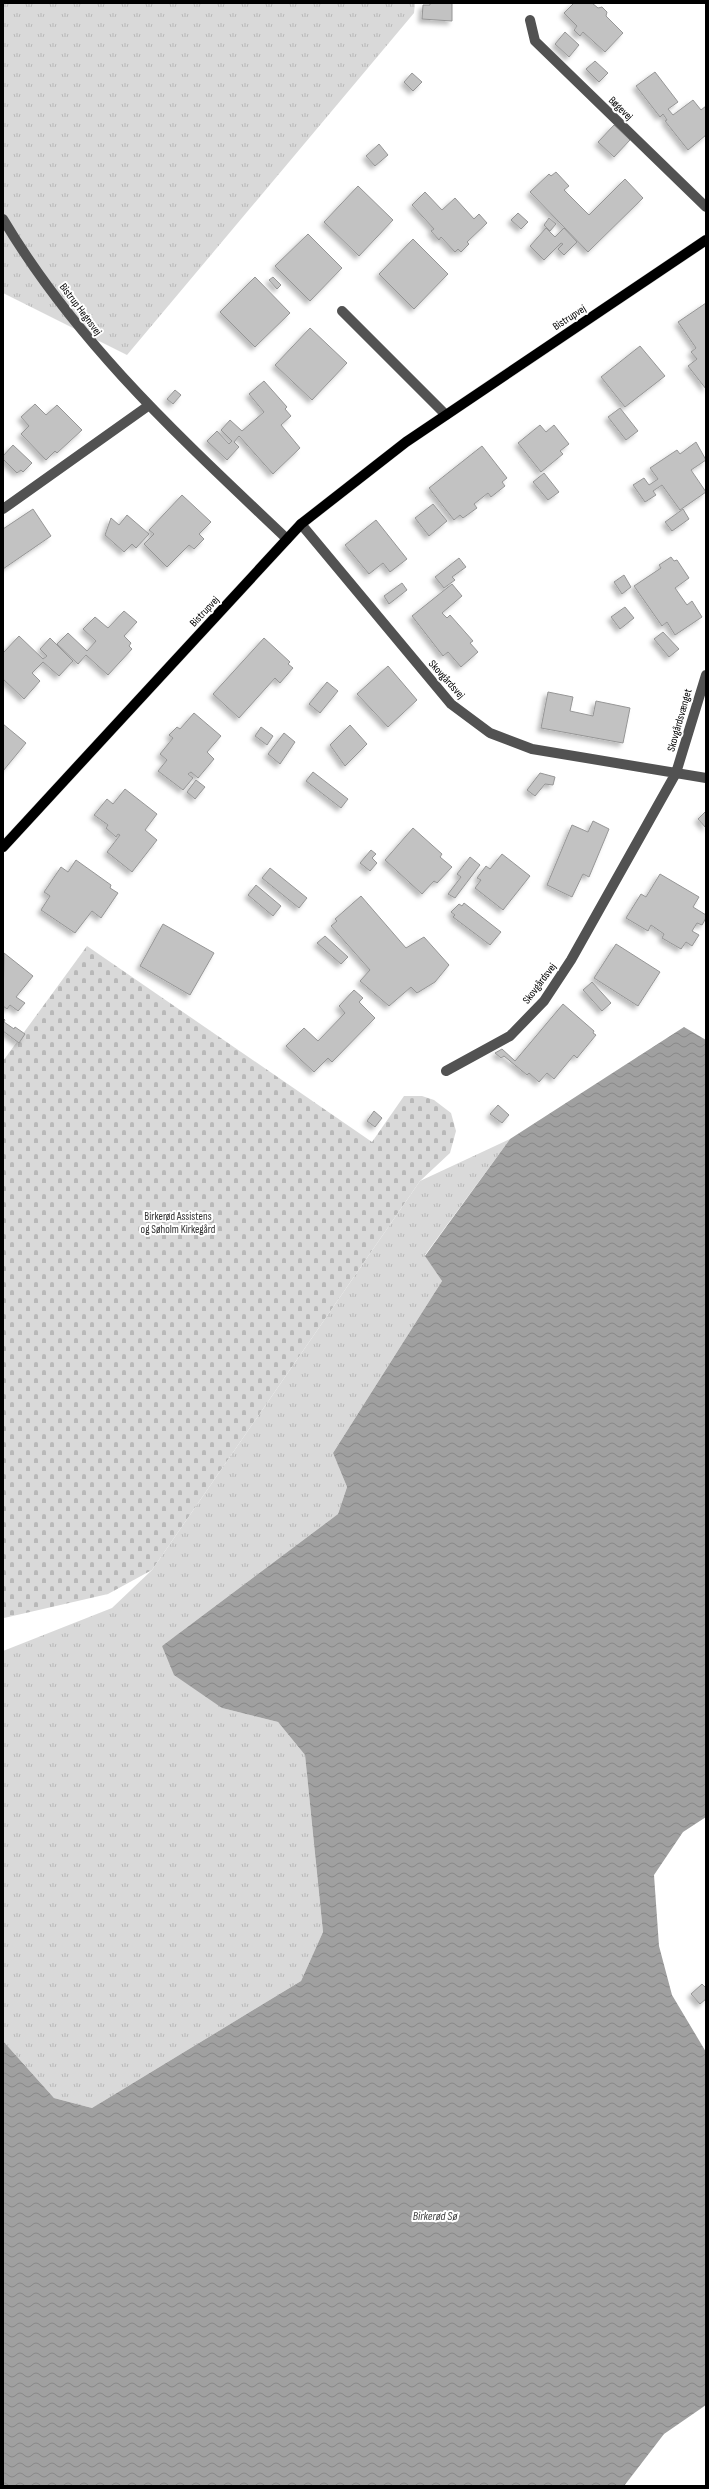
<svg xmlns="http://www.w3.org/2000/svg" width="709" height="2489" font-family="'Sofia Sans Condensed',sans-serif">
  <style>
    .cemetery { fill: url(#cemetery-stones) }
    .park { fill: url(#park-tufts) }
    .water { fill: url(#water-waves) }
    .building { fill: #c2c2c2; stroke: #969696; filter: url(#shadow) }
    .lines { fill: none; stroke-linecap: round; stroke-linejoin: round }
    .major-casing { stroke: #dbdbdb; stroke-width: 11 }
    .minor { stroke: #525252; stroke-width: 10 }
    .major { stroke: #000; stroke-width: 10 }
    .labels { text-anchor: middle; stroke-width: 4; stroke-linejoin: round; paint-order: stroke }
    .street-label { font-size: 11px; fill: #000; stroke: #fff }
    .park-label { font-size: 11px; fill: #303030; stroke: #fff }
    .water-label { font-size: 12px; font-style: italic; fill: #414141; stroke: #fff }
  </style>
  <defs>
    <pattern id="cemetery-stones" width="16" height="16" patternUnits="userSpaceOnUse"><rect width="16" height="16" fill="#d9d9d9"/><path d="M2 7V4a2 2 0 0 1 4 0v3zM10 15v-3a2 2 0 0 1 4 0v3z" fill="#b8b8b8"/></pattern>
    <pattern id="park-tufts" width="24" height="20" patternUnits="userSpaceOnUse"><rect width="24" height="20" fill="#d9d9d9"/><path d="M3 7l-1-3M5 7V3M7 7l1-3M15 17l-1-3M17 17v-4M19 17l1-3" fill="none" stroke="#b8b8b8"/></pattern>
    <pattern id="water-waves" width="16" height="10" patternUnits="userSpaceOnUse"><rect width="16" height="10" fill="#a0a0a0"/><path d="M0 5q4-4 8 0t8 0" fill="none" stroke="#888"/></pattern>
    <filter id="shadow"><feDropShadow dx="-3.5" dy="3.5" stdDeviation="2" flood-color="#0004"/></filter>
  </defs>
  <rect width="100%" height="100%" fill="#fff"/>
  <path class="cemetery" d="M 87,946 L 372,1142 L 404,1096 L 422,1096 L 434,1100 L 451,1113 L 456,1131 L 450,1153 L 420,1181 L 152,1570 L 108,1594 L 4,1618 L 3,1061 Z"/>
  <path class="park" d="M 3,3 L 415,3 L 414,13 L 127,355 L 3,293 Z
    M 510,1139 L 425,1255 L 442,1281 L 333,1453 L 347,1487 L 338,1514 L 162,1646 L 222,1708 L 278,1722 L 305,1755 L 323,1932 L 301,1981 L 92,2108 L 54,2098 L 3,2041 L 3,1651 L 112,1608 L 152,1570 L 420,1181 Z"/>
  <path class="water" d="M 684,1027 L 706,1040 L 706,1817 L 683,1832 L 654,1875 L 659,1946 L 672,1995 L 706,2052 L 706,2405 L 664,2434 L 624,2486 L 3,2486 L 3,2041 L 54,2098 L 92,2108 L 301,1981 L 323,1932 L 305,1755 L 278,1722 L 222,1708 L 174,1675 L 162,1646 L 338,1514 L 347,1487 L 333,1453 L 442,1281 L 425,1256 L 510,1139 Z"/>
  <path class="building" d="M 430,3 L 452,3 L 452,21 L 422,19 L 423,5 L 430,5 Z
    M 574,3 L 592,3 L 598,8 L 602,7 L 607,12 L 606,16 L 623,33 L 605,52 L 583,32 L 580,36 L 574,30 L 577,26 L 564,13 Z
    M 565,32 L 579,45 L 569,57 L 555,44 Z
    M 595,61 L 608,73 L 599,82 L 586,69 Z
    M 655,72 L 678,102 L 668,109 L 673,115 L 693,100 L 701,110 L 706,106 L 706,135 L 688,150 L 665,121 L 667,120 L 663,114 L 660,117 L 636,86 Z
    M 412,73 L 422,82 L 413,91 L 404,82 Z
    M 614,125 L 630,140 L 614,157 L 598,142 Z
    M 379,144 L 388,155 L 375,166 L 366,156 Z
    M 556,172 L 569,186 L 564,190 L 589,215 L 625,179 L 643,198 L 588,252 L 530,192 L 549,174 L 551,176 Z
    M 358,186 L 393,220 L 359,256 L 324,222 Z
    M 425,192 L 442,210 L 455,198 L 474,219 L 479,214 L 487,223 L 467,242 L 469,244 L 461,252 L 458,249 L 455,252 L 441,237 L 439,240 L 431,231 L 434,229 L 412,205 Z
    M 518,213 L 528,222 L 521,229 L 511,220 Z
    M 549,218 L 556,224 L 550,231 L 544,225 Z
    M 546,228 L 555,237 L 564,228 L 577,242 L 564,255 L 558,249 L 563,244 L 561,243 L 544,260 L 530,246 Z
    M 308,234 L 342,268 L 310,301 L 275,266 Z
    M 413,239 L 448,274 L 414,309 L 379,274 Z
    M 255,277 L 290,313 L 255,347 L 220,312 Z
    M 273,277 L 281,285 L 277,289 L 269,280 Z
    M 706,303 L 706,389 L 688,366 L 697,359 L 691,352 L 696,348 L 678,322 Z
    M 310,328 L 347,363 L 312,400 L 275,365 Z
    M 640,346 L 665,376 L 625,407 L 601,377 Z
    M 264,381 L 287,407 L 285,409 L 291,416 L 281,425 L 300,448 L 273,474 L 239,436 L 234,442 L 239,447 L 227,460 L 207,441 L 217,431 L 229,444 L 232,441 L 221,430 L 230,420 L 242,431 L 264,412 L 249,394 Z
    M 175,390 L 181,395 L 173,404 L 167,399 Z
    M 35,404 L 46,415 L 57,405 L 82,430 L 57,453 L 55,451 L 46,460 L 21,434 L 29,426 L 21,417 Z
    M 620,408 L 638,431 L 626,440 L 608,417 Z
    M 540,425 L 546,432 L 554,425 L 569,444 L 560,451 L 563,454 L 541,472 L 518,443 Z
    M 696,442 L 706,460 L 691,470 L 706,492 L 680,510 L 662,485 L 653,491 L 656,495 L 645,502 L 633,485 L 644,478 L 649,485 L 658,479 L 650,468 L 677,450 L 680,454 Z
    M 13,445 L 32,463 L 23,472 L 21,470 L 17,473 L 3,459 L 3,456 Z
    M 482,446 L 507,478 L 502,482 L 505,486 L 491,497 L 488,493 L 474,504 L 477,508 L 463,518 L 460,515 L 454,520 L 429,488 Z
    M 544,473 L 559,492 L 548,500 L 533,482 Z
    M 182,495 L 211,522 L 199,534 L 204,539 L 194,549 L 189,545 L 167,567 L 144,544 L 154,534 L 149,530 Z
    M 433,504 L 447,521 L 429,536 L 415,518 Z
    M 33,509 L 51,536 L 3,569 L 3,529 Z
    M 683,509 L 689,519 L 672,531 L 665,522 Z
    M 127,515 L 149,534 L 136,548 L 132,544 L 124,552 L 105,535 L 111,518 L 119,525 Z
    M 376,520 L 407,559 L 390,572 L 383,563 L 369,574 L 345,545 Z
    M 671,557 L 674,561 L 677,560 L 689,578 L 675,588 L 687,605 L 692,601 L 702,617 L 675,635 L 667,622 L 662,626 L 634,586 L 661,568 L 659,565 Z
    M 459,558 L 466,567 L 452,577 L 455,580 L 444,588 L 435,577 Z
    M 624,575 L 631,587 L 622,594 L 614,582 Z
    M 402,583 L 407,590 L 389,604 L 384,596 Z
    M 452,584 L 462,596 L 442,613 L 447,618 L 450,615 L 473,641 L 470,643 L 478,652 L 461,667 L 448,652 L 443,656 L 412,616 Z
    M 625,607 L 634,618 L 620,629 L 611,617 Z
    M 124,611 L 137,622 L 124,636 L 131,643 L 129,646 L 132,649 L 108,675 L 86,655 L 78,664 L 57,644 L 68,633 L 87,651 L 96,641 L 83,629 L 95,617 L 108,628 Z
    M 663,632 L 679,649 L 669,657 L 654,639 Z
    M 19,636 L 43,659 L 47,656 L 40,649 L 50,638 L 73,661 L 59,676 L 43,662 L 32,673 L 40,681 L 24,699 L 3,679 L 3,653 Z
    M 264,638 L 290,662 L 288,664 L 293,668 L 280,683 L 275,678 L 239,718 L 213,694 Z
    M 388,666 L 417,700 L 388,727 L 357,694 Z
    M 327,682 L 338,691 L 320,713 L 309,704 Z
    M 548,692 L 573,697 L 570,711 L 593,716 L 596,701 L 630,708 L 623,743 L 541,728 Z
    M 194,713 L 221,736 L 207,752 L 214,759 L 198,778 L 191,772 L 188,774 L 193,778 L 183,790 L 158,771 L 167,760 L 160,754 L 173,738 L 169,735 L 177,727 L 180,729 Z
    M 3,724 L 26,743 L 3,771 Z
    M 350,725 L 367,744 L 345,766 L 330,745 Z
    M 261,727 L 273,736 L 267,745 L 255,736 Z
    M 284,733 L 295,742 L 280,764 L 268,754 Z
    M 313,772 L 348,799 L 341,808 L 306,781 Z
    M 540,773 L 555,777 L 553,785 L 545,784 L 535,796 L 527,790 Z
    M 196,780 L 205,787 L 195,799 L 187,792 Z
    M 125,789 L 157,814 L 145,830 L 157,840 L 132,872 L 107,852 L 120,835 L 118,834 L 116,837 L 106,828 L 108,825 L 94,815 L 107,799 L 113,804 Z
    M 706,811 L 706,828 L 698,819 Z
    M 593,821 L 609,829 L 589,877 L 583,874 L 572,897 L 547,885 L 572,825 L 588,832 Z
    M 413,828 L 442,854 L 440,857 L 452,867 L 437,883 L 434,881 L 422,894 L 385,860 Z
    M 371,850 L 376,854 L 372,858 L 377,863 L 370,871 L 360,863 Z
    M 502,854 L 530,876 L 503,910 L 475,888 L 481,880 L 477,878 L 486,866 L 490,869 Z
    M 470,857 L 480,865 L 455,898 L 448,894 L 461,877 L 457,874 Z
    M 76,860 L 111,885 L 110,888 L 118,893 L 101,918 L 92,911 L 75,933 L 41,910 L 50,896 L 44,892 L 61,867 L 68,872 Z
    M 270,868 L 307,898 L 299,908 L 262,878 Z
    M 660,874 L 699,897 L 693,907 L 706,915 L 706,918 L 702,925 L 697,923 L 692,931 L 699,935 L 692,946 L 686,942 L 681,949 L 662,938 L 664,934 L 651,925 L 648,931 L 626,918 L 641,894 L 646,897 Z
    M 256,885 L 281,906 L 273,916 L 248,895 Z
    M 361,896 L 406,948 L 424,937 L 449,965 L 435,982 L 417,993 L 411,987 L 389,1006 L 360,981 L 370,970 L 331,926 L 337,921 L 335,919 Z
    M 464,903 L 501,932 L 490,945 L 453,917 L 455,915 L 451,912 L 459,904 L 462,906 Z
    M 163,924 L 214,953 L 190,995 L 140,966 Z
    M 325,936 L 348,957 L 341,964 L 317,943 Z
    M 616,944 L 660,972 L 638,1006 L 594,978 Z
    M 4,953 L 33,976 L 16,997 L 25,1003 L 18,1011 L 10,1005 L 7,1009 L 3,1006 Z
    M 592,982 L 611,1003 L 602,1011 L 583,990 Z
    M 354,990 L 363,998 L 359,1002 L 375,1018 L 332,1062 L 328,1058 L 314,1072 L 286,1046 L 304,1028 L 318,1041 L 345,1013 L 339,1006 Z
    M 563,1004 L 594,1031 L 593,1033 L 596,1035 L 577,1058 L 574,1055 L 554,1079 L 547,1073 L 539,1082 L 529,1073 L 527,1075 L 504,1056 L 501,1058 L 495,1053 L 502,1049 L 515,1061 Z
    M 3,1018 L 5,1020 L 4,1022 L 14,1029 L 15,1027 L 25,1034 L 19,1043 L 3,1031 Z
    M 498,1105 L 509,1115 L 502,1123 L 490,1114 Z
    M 374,1111 L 382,1118 L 375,1127 L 367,1121 Z
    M 702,1984 L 706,1988 L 706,1999 L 700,2004 L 691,1994 Z"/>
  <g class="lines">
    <g class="major-casing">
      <path id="major" d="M 3,847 L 301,524 L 406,442 L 706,240"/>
    </g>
    <path class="minor" d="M 530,20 L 535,41 L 706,207
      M 3,219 C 78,345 182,439 287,539
      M 342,311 L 446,415
      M 3,509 L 148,406
      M 301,524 L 451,704 L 490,733 L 532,749 L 706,778
      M 446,1071 L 510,1036 L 544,1001 L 571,960 L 676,773 L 706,675"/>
    <use href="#major" class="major"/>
  </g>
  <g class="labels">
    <g class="street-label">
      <text transform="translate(621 108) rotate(44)" y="4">Bøgevej</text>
      <text transform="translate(81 309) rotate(53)" y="4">Bistrup Hegnsvej</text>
      <text transform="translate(569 317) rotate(-33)" y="4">Bistrupvej</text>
      <text transform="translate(204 611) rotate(-47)" y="4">Bistrupvej</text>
      <text transform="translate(447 679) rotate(48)" y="4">Skovgårdsvej</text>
      <text transform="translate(679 720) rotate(-74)" y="4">Skovgårdsvænget</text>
      <text transform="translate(539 983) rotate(-53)" y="4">Skovgårdsvej</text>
    </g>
    <g class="park-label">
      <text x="178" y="1220">Birkerød Assistens<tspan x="178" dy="13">og Søholm Kirkegård</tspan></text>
    </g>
    <g class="water-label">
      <text x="435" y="2220">Birkerød Sø</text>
    </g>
  </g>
  <rect width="709" height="2489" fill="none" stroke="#000000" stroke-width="8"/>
</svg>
